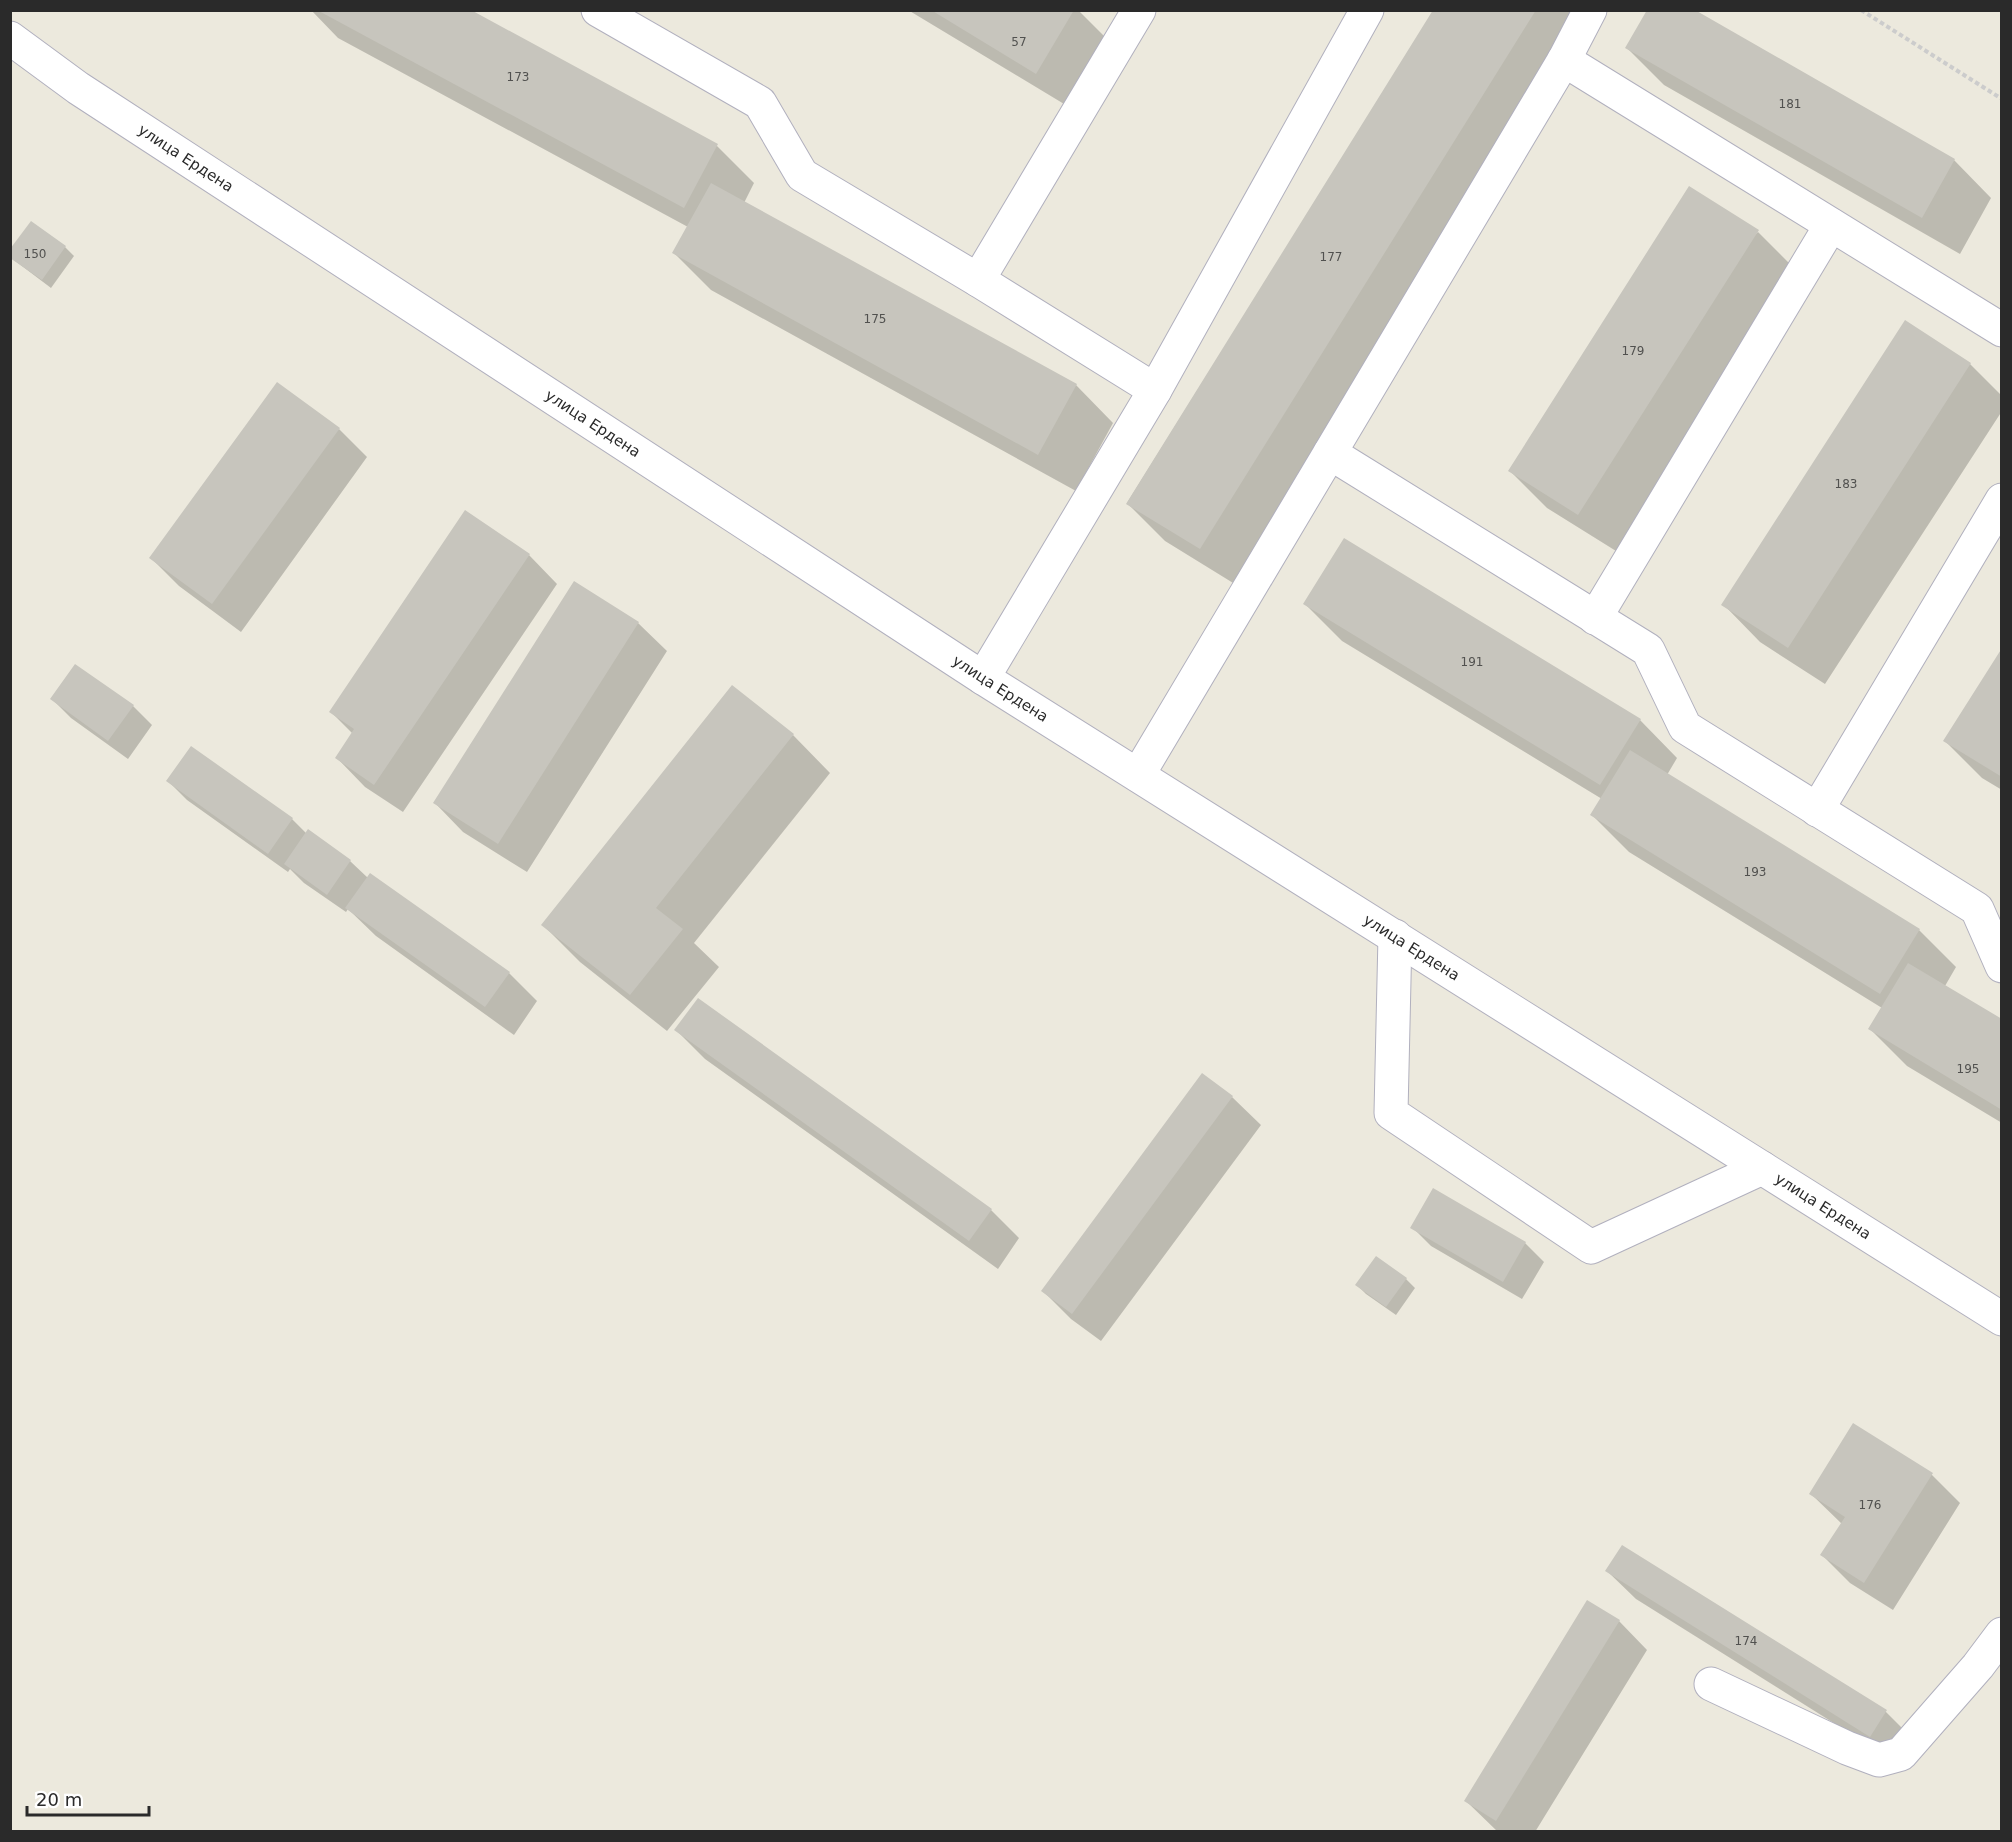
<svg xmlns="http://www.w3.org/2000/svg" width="2012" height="1842" font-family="'DejaVu Sans',sans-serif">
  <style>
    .shadow { fill: #0003 }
    .building { fill: #c7c5bd }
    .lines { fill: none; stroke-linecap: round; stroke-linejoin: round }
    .minor-casing { stroke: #b1b0be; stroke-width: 35 }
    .path { stroke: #ccc; stroke-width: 4; stroke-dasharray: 4.5 3; stroke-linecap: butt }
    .minor { stroke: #fff; stroke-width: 33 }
    .labels { text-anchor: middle; stroke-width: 4.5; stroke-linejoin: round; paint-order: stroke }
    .number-label { font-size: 12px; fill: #51514f }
    .street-label { font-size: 15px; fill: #2a2a2a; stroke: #fff }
  </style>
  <rect width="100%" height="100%" fill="#ece9dd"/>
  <path class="shadow" d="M 311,10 L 468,10 L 717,146 L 754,183 L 744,203 L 1076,385 L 1113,423 L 1076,491 L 711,290 L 674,253 L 688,227 L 338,38 Z
    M 908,10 L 1078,10 L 1113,45 L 1074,110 Z
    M 1435,10 L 1597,10 L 1238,586 L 1165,541 L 1127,503 Z
    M 1627,48 L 1954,160 L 1991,198 L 1960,254 L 1664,85 Z
    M 1758,232 L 1795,269 L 1616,551 L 1547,508 L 1510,471 Z
    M 65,247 L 74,256 L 51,288 L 10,257 Z
    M 1905,322 L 1970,364 L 2002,396 L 2002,411 L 1825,684 L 1760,642 L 1723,604 Z
    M 339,429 L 367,457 L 241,632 L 179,586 L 151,558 Z
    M 1344,540 L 1640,720 L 1677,758 L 1667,775 L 1919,930 L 1956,967 L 1945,986 L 2002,1021 L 2002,1123 L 1907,1066 L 1870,1029 L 1882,1008 L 1629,852 L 1592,815 L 1602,799 L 1342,641 L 1305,604 Z
    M 529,555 L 557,584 L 403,812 L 365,787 L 337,758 L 353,734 L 331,712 Z
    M 575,583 L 638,623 L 667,651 L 527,872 L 463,832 L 435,803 Z
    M 2002,651 L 2002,790 L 1982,778 L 1945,741 Z
    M 52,699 L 133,706 L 152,725 L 128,759 L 71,718 Z
    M 793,735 L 830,773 L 694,943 L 719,967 L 667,1031 L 580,962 L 543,925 Z
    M 192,748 L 292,819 L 307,834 L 350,861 L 368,878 L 509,973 L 537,1001 L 514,1035 L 376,936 L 348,909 L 346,912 L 304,883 L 290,869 L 288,872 L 187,800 L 168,781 Z
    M 676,1030 L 991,1210 L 1019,1238 L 998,1269 L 705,1059 Z
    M 1232,1097 L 1261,1125 L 1101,1341 L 1071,1319 L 1043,1291 Z
    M 1412,1227 L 1525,1243 L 1544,1262 L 1522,1299 L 1431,1246 Z
    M 1406,1279 L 1415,1288 L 1396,1315 L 1366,1294 L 1357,1285 Z
    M 1853,1425 L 1932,1475 L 1960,1503 L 1893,1610 L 1850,1583 L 1822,1555 L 1842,1524 L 1811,1494 Z
    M 1607,1571 L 1886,1712 L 1914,1740 L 1899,1764 L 1636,1599 Z
    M 1619,1621 L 1647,1650 L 1535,1832 L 1498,1832 L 1466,1801 Z"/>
  <path class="building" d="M 317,10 L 471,10 L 718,144 L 684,208 Z
    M 931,10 L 1074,10 L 1036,74 Z
    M 1433,10 L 1536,10 L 1200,549 L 1126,504 Z
    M 1647,10 L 1695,10 L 1955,159 L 1922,218 L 1625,48 Z
    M 711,183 L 1077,384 L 1038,455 L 672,253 Z
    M 1689,186 L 1759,230 L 1578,515 L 1508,471 Z
    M 31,221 L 66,246 L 42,280 L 10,258 L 10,249 Z
    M 1905,320 L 1971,363 L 1788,648 L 1721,605 Z
    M 277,382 L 340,428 L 212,604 L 149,558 Z
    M 465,510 L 530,554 L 374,785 L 335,758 L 354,729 L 329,712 Z
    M 1344,538 L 1641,719 L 1600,785 L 1303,604 Z
    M 574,581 L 639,622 L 498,844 L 433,803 Z
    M 2002,648 L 2002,777 L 1943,741 Z
    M 75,664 L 134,705 L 108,741 L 50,699 Z
    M 732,685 L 794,734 L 656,908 L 683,929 L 630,995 L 541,925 Z
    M 191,746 L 293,818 L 268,854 L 166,781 Z
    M 1630,750 L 1920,929 L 1880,994 L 1590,815 Z
    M 308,829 L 351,860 L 327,895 L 284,864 Z
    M 370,873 L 510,972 L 485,1007 L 345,908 Z
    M 1908,963 L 2002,1019 L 2002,1110 L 1868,1029 Z
    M 698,998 L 992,1209 L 969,1241 L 674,1030 Z
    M 1202,1073 L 1233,1096 L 1072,1314 L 1041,1291 Z
    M 1433,1188 L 1526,1242 L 1503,1282 L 1410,1228 Z
    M 1376,1256 L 1407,1278 L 1386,1307 L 1355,1285 Z
    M 1853,1423 L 1933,1473 L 1864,1583 L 1820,1555 L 1845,1517 L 1809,1494 Z
    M 1622,1545 L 1887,1710 L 1870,1737 L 1605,1571 Z
    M 1587,1600 L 1620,1620 L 1496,1821 L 1464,1801 Z"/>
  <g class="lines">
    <g class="minor-casing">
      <g id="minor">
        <path d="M 598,10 L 760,103 L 802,175 L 978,280 L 1155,390"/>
        <path id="s1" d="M 10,38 L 78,88 L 983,678 L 2002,1319"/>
        <path d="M 1564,60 L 2002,330"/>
        <path d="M 978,280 L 1139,10"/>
        <path d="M 1330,453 L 1648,650 L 1685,727 L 1977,909 L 2002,966"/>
        <path d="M 1595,618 L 1831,225"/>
        <path d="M 983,678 L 1155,390 L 1367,10"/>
        <path d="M 1138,775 L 1564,60 L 1590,10"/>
        <path d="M 1817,810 L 2002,500"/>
        <path d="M 1395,936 L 1391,1113 L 1591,1247 L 1762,1168"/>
        <path d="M 1711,1684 L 1847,1748 L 1879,1760 L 1901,1754 L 1978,1666 L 2002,1634"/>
      </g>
    </g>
    <path class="path" d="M 1861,10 L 2002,99"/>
    <use href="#minor" class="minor"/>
  </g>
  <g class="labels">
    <g class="number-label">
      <text x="1019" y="46">57</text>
      <text x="518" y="81">173</text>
      <text x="1790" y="108">181</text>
      <text x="35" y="258">150</text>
      <text x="1331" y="261">177</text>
      <text x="875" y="323">175</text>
      <text x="1633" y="355">179</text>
      <text x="1846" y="488">183</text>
      <text x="1472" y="666">191</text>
      <text x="1755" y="876">193</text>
      <text x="1968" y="1073">195</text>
      <text x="1870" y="1509">176</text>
      <text x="1746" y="1645">174</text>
    </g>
    <g class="street-label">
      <text dy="5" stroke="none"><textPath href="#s1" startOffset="213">улица Ердена</textPath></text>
      <text dy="5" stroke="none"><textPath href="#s1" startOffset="699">улица Ердена</textPath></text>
      <text dy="5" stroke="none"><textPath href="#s1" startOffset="1185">улица Ердена</textPath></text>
      <text dy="5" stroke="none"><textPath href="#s1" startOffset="1671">улица Ердена</textPath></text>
      <text dy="5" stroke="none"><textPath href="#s1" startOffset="2157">улица Ердена</textPath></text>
    </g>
  </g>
  <rect width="2012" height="1842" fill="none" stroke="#2a2a2a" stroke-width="24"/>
  <path d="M27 1806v9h122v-9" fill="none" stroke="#2a2a2a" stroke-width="3"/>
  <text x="36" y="1806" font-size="18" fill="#2a2a2a" stroke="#ffffff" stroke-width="4.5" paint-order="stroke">20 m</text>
</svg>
